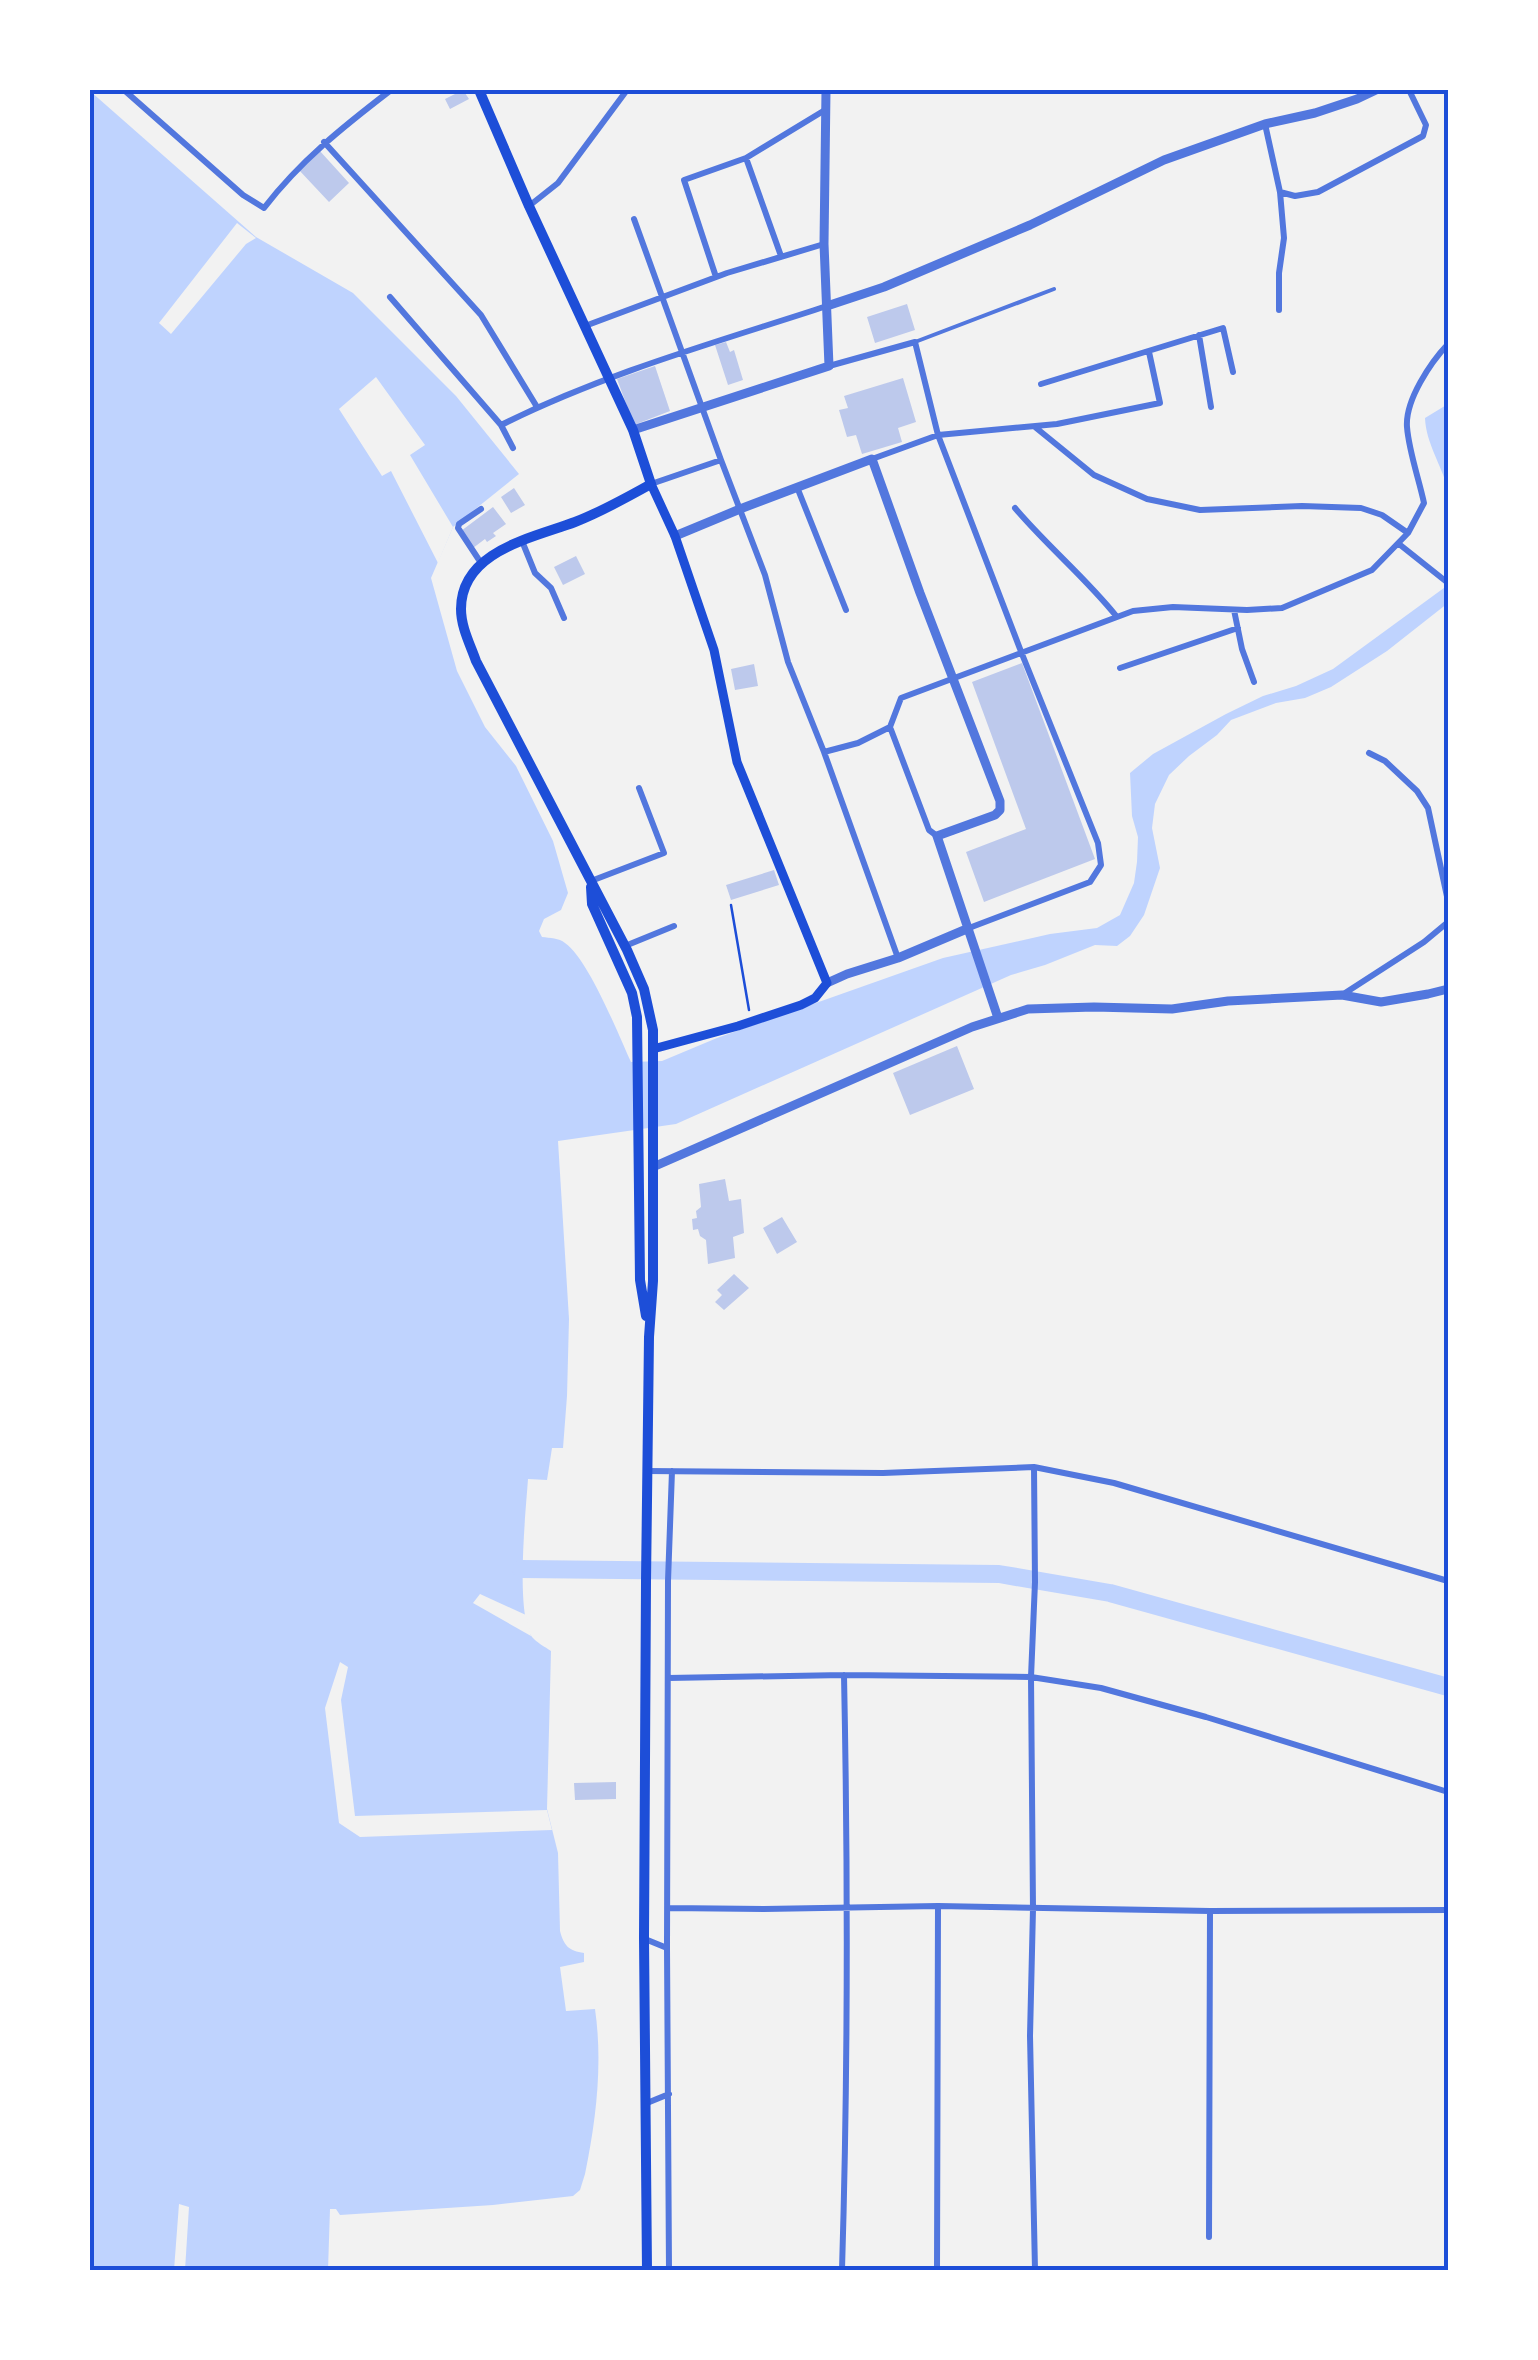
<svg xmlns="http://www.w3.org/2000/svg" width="1538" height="2360" font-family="Helvetica,sans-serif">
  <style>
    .water { fill: #bfd3fe }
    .pier { fill: #f2f2f2 }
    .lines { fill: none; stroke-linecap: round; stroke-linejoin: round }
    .river { stroke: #bfd3fe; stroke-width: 18 }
    .building { fill: #bdc9ec }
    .path { stroke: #1d4ed8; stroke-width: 2.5 }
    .service { stroke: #5277de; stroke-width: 4 }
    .minor { stroke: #5277de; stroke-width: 6 }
    .tertiary { stroke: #5277de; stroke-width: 9 }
    .secondary { stroke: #1d4ed8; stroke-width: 9 }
    .primary { stroke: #1d4ed8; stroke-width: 10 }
    .neatline { fill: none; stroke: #1d4ed8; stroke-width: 4 }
  </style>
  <rect width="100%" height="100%" fill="#f2f2f2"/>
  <path class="water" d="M 90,91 L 256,237 L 353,293 L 456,396 L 519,474 L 453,527 L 431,578 L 457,671 L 485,727 L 516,766 L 553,841 L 568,893 L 561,910 L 544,919 L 539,931 L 542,937 C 550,938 559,938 565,943 C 589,960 618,1034 631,1062 L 662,1061 L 717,1038 L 943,958 L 1050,934 L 1097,928 L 1120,915 L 1134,883 L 1137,862 L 1138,837 L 1132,816 L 1130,773 L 1153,754 L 1226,714 L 1263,696 L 1296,686 L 1333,669 L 1448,585 L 1448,603 L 1387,651 L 1331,687 L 1305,698 L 1276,703 L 1231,720 L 1217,735 L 1189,756 L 1169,775 L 1155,804 L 1152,828 L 1160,868 L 1144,915 L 1130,936 L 1117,946 L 1095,945 L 1045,965 L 1011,975 L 676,1124 L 558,1141 L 569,1319 L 567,1396 L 563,1448 L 552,1448 L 547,1480 L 528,1479 C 526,1510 515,1613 532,1637 C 536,1642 545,1647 551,1651 L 547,1809 L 558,1853 L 560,1931 C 564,1946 569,1951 584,1953 L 584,1962 L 560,1967 L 566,2011 L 595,2009 C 603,2064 596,2121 585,2174 L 580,2190 L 573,2196 L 493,2205 L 340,2215 L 336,2209 L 330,2209 L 328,2270 L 90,2270 Z
    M 1448,404 L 1448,432 L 1446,435 L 1448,489 C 1441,464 1426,443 1425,418 Z"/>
  <path class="pier" d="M 237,223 L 256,238 L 246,244 L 171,334 L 159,323 Z
    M 376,377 L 425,445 L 410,455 L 453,527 L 438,563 L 391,471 L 382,476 L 339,409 Z
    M 480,1594 L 526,1615 L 531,1636 L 473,1603 Z
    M 340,1662 L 348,1667 L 341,1700 L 355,1816 L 547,1810 L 552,1830 L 360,1837 L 339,1823 L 325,1708 Z
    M 179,2204 L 189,2207 L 185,2270 L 174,2270 Z"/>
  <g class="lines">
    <path class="river" d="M 521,1569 L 999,1574 L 1110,1593 L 1448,1687"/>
  </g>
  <path class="building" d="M 463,90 L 469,99 L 450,109 L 445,99 Z
    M 319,150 L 349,183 L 329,202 L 298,169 Z
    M 907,304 L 915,330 L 875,343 L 867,317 Z
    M 726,342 L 730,352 L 734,350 L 743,380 L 728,385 L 715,345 Z
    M 655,366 L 670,411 L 634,425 L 617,379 Z
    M 903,378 L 916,422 L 898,428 L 902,442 L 862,454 L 856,435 L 847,437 L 839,410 L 848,408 L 844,396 Z
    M 514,488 L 525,505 L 511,513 L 501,497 Z
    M 493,507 L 506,524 L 493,533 L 496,536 L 487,542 L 485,539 L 473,548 L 461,531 Z
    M 576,556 L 585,574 L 563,585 L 554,567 Z
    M 1022,663 L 1095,859 L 984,902 L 966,852 L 1026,829 L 972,682 Z
    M 754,664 L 758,686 L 735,690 L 731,669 Z
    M 774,870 L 779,885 L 731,900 L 726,885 Z
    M 957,1046 L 974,1089 L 910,1115 L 893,1073 Z
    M 725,1179 L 729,1201 L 741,1199 L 744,1233 L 733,1237 L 735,1258 L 708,1264 L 706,1240 L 700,1236 L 698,1229 L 693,1230 L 692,1219 L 697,1218 L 696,1211 L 701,1207 L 699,1184 Z
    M 782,1217 L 797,1242 L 777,1254 L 763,1228 Z
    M 734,1274 L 749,1288 L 724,1310 L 715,1302 L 722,1295 L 717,1290 Z
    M 616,1782 L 616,1799 L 575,1800 L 574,1783 Z"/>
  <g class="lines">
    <path class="path" d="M 731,905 L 749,1010"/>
    <path class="service" d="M 915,342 L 1054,289"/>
    <path class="minor" d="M 124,90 L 243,195 L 264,208 C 300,161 344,126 391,90
      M 1265,124 L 1280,192 L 1295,196 L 1318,192 L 1423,136 L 1426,125 L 1409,90
      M 324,142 L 481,315 L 537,407
      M 746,158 L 781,256
      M 529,206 L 558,183 L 627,90
      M 634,219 L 721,460 L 765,575 L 788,662 L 824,752 L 898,958
      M 716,277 L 684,180 L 746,158 L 825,110
      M 390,297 L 501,425 L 513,448
      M 1279,310 L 1279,273 L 1284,238 L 1280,192
      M 585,326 L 727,273 L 824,244
      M 1199,335 L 1211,407
      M 829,366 L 915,342 L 938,435 L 1022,654 L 1098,843 L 1101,865 L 1090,882 L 969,928
      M 1041,384 L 1223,328 L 1233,372
      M 501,425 C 605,373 717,342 827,306
      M 1035,427 L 1094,475 L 1147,499 L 1200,510 L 1302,506 L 1361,508 L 1382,515 L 1408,533
      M 872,459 L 938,435 L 1057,424 L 1160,403 L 1149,352
      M 651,484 L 721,460
      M 797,487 L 846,610
      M 1015,508 C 1047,546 1086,578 1117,617
      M 481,509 L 459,524 L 458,528 L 481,563
      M 522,541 L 535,573 L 551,588 L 564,618
      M 1399,544 L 1448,583
      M 1234,610 L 1242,649 L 1254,682
      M 1120,668 L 1238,628
      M 890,727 L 929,830 L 937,836
      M 824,752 L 858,743 L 890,727 L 901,698 L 1133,611 L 1173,607 L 1247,610 L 1282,608 L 1372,570 L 1408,533 L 1424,503 C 1419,479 1409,452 1407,427 C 1405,400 1431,362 1448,344
      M 1369,753 L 1385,761 L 1417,791 L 1428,808 L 1448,901
      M 591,881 L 664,853 L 639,788
      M 625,946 L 674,926
      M 1342,995 L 1424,942 L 1448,922
      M 1034,1467 L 1035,1582 L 1031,1677 L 1033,1909 L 1030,2036 L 1035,2270
      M 647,1471 L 883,1473 L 1034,1467 L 1114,1483 L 1448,1581
      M 668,1678 L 844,1675 L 1031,1677 L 1101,1688 L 1206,1717 L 1448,1792
      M 668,1908 L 764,1909 L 938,1906 L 1210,1911 L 1448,1910
      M 645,1939 L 667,1948
      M 647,2103 L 669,2094
      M 1209,2237 L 1210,1911
      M 669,2270 L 667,1948 L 668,1581 L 672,1471
      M 842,2270 C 848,2072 848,1874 844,1675
      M 937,2270 L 938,1906"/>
    <path class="tertiary" d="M 827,306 L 884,287 L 1030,225 L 1164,160 L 1265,124 L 1315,113 L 1357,99 L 1376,90
      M 633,430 L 829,366 L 824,244 L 826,90
      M 675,536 L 740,509 L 872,459 L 920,593 L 1000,801 L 1000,810 L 995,815 L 937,836 L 998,1018
      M 827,983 L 847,974 L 898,958 L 969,928
      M 653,1167 L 972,1027 L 1028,1009 L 1094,1007 L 1172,1009 L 1228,1001 L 1342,995 L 1381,1002 L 1428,994 L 1448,989"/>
    <path class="secondary" d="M 651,484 L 675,536 L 714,650 L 737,762 L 827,983 L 815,998 L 801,1005 L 738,1026 L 653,1049"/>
    <path class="primary" d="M 479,90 L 529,206 L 633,430 L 651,484 C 626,498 601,512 575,522 C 532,538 461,551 461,609 C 461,627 470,644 476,661 L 627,950 L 644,989 L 653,1030 L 653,1281 L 649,1337 L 646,1582 L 644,1938 L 647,2270
      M 591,887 L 592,904 L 632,993 L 637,1017 L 640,1280 L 646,1316"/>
  </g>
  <rect width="1538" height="2360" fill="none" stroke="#ffffff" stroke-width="185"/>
  <rect x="92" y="92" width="1354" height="2176" class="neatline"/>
</svg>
